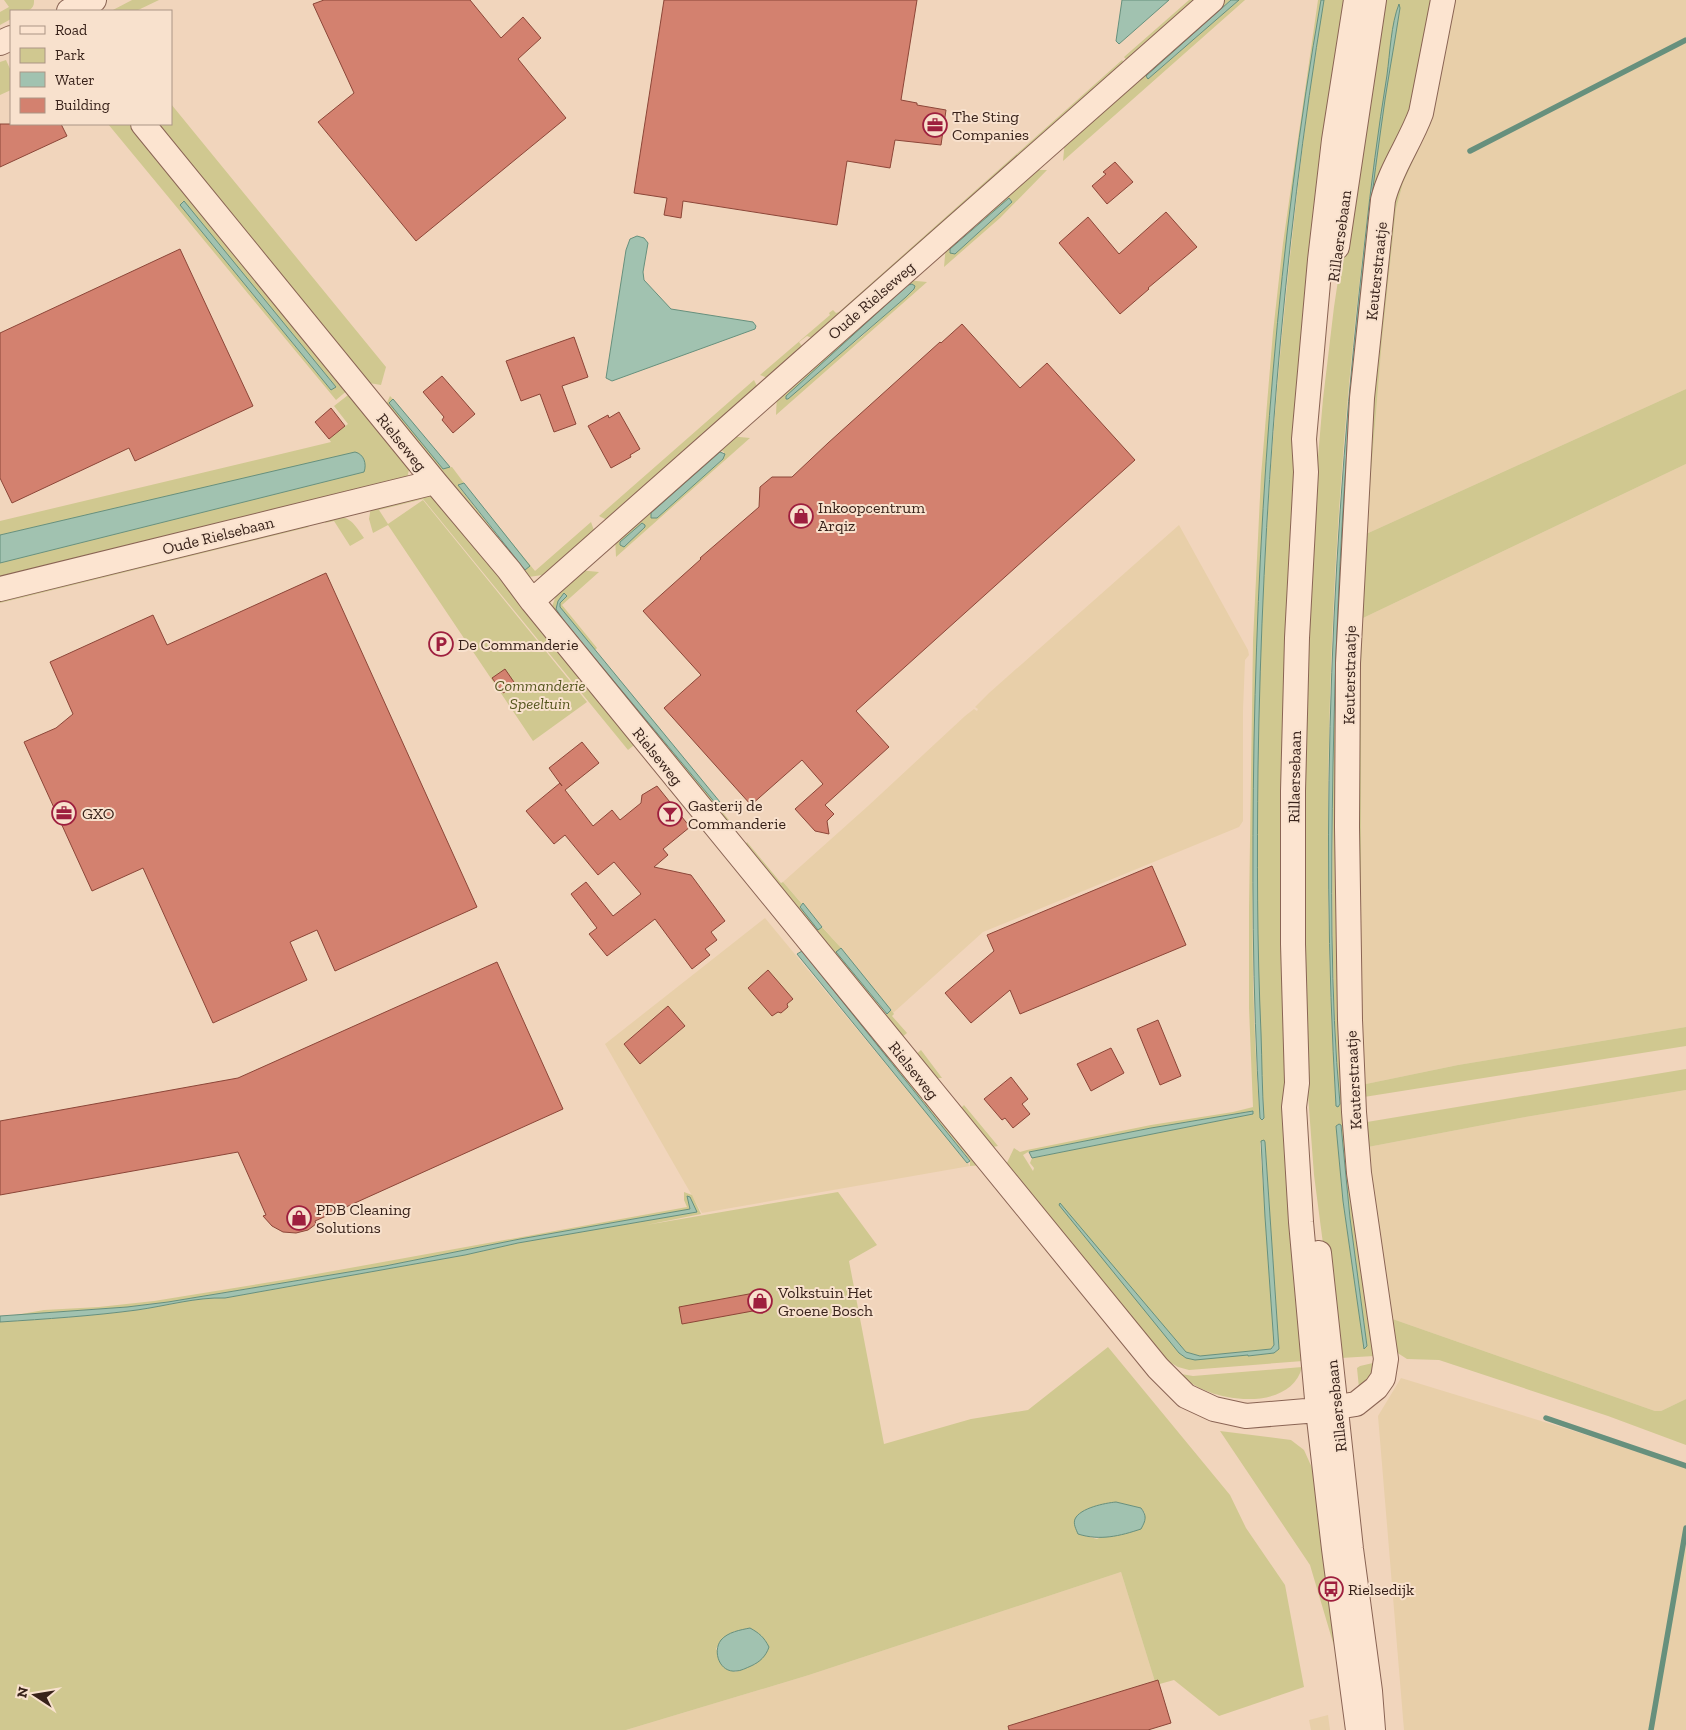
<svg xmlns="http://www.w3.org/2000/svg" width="1686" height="1730" font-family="'Zilla Slab',serif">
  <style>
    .farmland { fill: #e8cfa9 }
    .green { fill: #d0c890; fill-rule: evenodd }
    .water { fill: #a1c2b0; stroke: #67907d }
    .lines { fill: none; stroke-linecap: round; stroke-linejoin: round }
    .stream { stroke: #67907d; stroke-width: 5.5 }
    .building { fill: #d3816f; stroke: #8c4638 }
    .minor-casing { stroke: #8a6454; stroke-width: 26 }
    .minor { stroke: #fce4d0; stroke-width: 24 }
    .labels { text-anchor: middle; stroke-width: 4; stroke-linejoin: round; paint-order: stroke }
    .poi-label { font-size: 16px; fill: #38221a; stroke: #f8e1cd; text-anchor: start }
    .street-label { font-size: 16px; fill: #38221a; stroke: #f8e1cd }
    .park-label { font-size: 16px; font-style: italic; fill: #56571f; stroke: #f8e1cd }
  </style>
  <rect width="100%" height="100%" fill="#f1d5bc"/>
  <path class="farmland" d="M 1452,0 L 1686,0 L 1686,389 L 1366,534 L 1382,340 L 1396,209 L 1403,183 L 1426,128 Z
    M 1686,464 L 1686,1027 L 1458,1065 L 1361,1085 L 1361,669 L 1363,618 Z
    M 1179,525 L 1248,650 L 1249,655 L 1245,660 L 1243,710 L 1243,821 L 1239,827 L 983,932 L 893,1013 L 841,948 L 783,882 L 868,806 L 965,716 L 974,709 L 977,711 L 978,709 L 975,707 L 989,693 Z
    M 765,918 L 970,1166 L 702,1213 L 605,1044 Z
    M 1686,1090 L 1686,1399 L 1661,1411 L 1655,1411 L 1384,1316 L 1368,1147 L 1520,1118 Z
    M 1401,1378 L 1574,1431 L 1686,1468 L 1686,1730 L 1404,1730 L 1378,1416 Z
    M 1121,1572 L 1156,1685 L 1013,1730 L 626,1730 L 809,1675 Z
    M 1328,1715 L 1330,1730 L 1311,1730 L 1309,1720 Z"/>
  <path class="green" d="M 4,0 L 34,0 C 35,14 21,11 11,11 L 11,19 L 0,25 L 0,12 L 9,7 Z
    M 132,0 L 159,0 L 136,11 L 111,11 Z
    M 1189,0 L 1200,0 L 1129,63 L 1124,57 Z
    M 1224,0 L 1231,0 L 1146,76 L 1149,78 L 1239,0 L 1245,0 L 1063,161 L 1065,140 Z
    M 1318,0 L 1321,0 C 1278,248 1258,500 1254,752 C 1252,874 1250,996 1260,1118 L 1263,1120 L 1264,1118 C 1261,1050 1258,983 1257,915 C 1255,705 1265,494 1287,285 C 1297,190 1308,94 1324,0 L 1349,0 L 1299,423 L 1303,1361 L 1189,1370 L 1178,1367 L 1166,1360 L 1005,1167 L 1014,1148 L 1020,1152 L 1027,1150 L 1151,1125 L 1233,1112 L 1253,1107 L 1249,1008 L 1249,908 L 1253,641 L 1261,476 L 1273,332 L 1283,243 ZM 1248,1112 L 1253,1114 L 1032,1158 L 1030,1163 L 1034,1168 L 1033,1171 L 1023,1155 L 1028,1152 L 1151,1128 ZM 1263,1140 L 1265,1142 L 1279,1349 L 1274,1353 L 1249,1356 L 1248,1355 L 1183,1356 L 1059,1205 L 1186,1352 L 1200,1356 L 1271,1349 L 1274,1345 L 1260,1143 Z
    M 1380,0 L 1432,0 L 1421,88 L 1390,167 L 1343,713 L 1374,1356 L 1341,1358 L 1328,1282 L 1314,1175 L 1308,1095 L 1303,935 L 1304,711 L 1314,503 L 1323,399 L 1334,307 ZM 1398,6 L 1400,8 C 1394,48 1386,88 1381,128 C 1350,347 1335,568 1333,789 C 1332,894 1331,1000 1340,1104 L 1336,1106 C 1314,742 1338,366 1398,6 ZM 1339,1124 L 1341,1125 L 1350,1218 L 1367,1346 L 1364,1348 L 1343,1201 L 1336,1126 Z
    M 1449,0 L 1452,0 L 1428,120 L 1417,152 L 1403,183 L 1396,209 L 1382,340 L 1366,534 L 1686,389 L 1686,464 L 1363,618 L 1361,669 L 1361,1085 L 1458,1065 L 1686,1027 L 1686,1046 L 1364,1097 L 1358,1089 L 1355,1079 L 1353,1018 L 1353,640 L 1367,395 L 1389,199 L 1392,189 L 1423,128 L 1430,105 Z
    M 6,60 L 11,71 L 11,90 L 0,95 L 0,62 Z
    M 1122,60 L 1126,65 L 812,338 L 807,336 L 799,342 L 804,349 L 770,379 L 760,375 L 830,315 L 829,313 L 833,310 L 836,313 L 839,312 Z
    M 171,104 L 386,367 L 381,385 L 363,382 L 152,124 L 171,124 Z
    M 108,124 L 133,124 L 349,389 L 336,400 ZM 183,201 L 184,202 L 336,387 L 331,390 L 180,205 Z
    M 1031,170 L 1047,170 L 1000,218 L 944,267 L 946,245 ZM 1009,199 L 1012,202 L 955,254 L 949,252 L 960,239 Z
    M 906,280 L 927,282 L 776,415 L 777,394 ZM 908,285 L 915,286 L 914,289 L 861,337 L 785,398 Z
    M 754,380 L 757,386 L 609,521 L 599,516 Z
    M 352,392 L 410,466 L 407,478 L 0,583 L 0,563 L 364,472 L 363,457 L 352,454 L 0,535 L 0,521 L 331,442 L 329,439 L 348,424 L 334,406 Z
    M 390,396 L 393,399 L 389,403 L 443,468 L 452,467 L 464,483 L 459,485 L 459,487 L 524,570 L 529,566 L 473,495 L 535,571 L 591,522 L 595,533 L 549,574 L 522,578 L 384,409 Z
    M 729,436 L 750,438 L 616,557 L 615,536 ZM 722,451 L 724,452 L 723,459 L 657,518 L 651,518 L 651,513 L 707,462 Z
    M 425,494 L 436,498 L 638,742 L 628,750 L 423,499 L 379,510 L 388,524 L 423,500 L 587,702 L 533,741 L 388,525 L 373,533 L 369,519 L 371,507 Z
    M 328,515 C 349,516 352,520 364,538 L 350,546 L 334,521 L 325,523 Z
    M 302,521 L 309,527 L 0,603 L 0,594 Z
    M 578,570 L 599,572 L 562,605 L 597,648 L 595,650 L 559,607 L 560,603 L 567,596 L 558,601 L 564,621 L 734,826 L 727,828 L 550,612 L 558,590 Z
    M 747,842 L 781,883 L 783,882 L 802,904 L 800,906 L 818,929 L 822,927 L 841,948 L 837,952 L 886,1014 L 891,1010 L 894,1014 L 892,1016 L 907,1033 L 900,1039 L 744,849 Z
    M 805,947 L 982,1165 L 970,1166 L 970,1160 L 799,948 Z
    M 921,1050 L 942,1078 L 931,1078 L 914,1056 Z
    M 1686,1069 L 1686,1090 L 1520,1118 L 1368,1147 L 1367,1122 Z
    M 964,1105 L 998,1146 L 988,1148 L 958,1111 Z
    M 684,1192 L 692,1195 L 701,1214 L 646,1225 L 838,1192 L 877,1245 L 849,1261 L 884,1444 L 971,1419 L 1028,1410 L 1108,1347 L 1230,1495 L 1246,1528 L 1285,1585 L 1304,1687 L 1219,1716 L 1174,1680 L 1156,1685 L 1121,1572 L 809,1675 L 626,1730 L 0,1730 L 0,1322 C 46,1319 92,1316 138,1310 C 166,1306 196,1297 225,1298 L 465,1255 L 518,1243 L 696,1212 L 687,1196 L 690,1209 L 520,1239 L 385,1266 L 168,1302 L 127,1307 L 16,1315 L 44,1310 L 99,1307 L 154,1301 L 289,1279 L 687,1207 L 684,1200 ZM 1116,1502 L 1141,1508 L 1145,1513 L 1097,1539 L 1078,1534 L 1107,1503 ZM 735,1631 L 756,1664 L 735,1672 L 716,1649 L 722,1639 Z
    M 1384,1316 L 1655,1411 L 1661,1411 L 1686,1399 L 1686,1445 L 1608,1416 L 1439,1360 L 1407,1359 L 1393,1350 Z
    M 1373,1363 L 1378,1363 L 1377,1370 L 1359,1388 L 1357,1368 L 1360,1366 Z
    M 1302,1367 C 1291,1414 1205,1403 1181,1374 L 1193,1376 Z
    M 1220,1431 L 1291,1440 L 1304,1450 L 1313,1470 L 1322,1520 L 1334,1646 L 1310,1565 Z"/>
  <path class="water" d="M 1122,0 L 1169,0 L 1119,44 L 1116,41 Z
    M 1231,0 L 1239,0 L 1148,79 L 1146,76 Z
    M 1321,0 L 1324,0 C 1282,254 1262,512 1258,768 C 1257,857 1257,945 1261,1033 C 1262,1061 1262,1090 1264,1118 L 1262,1120 L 1260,1118 C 1252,992 1252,867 1254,741 C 1259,493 1278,244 1321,0 Z
    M 1399,4 L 1400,8 C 1394,48 1386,88 1381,128 C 1351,340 1337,553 1333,767 C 1331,878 1330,994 1340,1104 L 1338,1107 L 1336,1106 C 1319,817 1332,527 1365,240 C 1371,185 1378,130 1387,75 C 1390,53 1391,24 1399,4 Z
    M 1009,198 L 1012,202 L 955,254 L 950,253 L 950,249 Z
    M 184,201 L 336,387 L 331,390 L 180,205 Z
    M 637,236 L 644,238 L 648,243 L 643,272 L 644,280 L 671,309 L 753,322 L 756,326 L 755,329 L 612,381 L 606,378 L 626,250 L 630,239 Z
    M 912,284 L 915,286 L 914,289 L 906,297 L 788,399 L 786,399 L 786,396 L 908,285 Z
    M 393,399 L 445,461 L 450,467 L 443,469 L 389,403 Z
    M 355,452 C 364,454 367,464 364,472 L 0,563 L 0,535 Z
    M 720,452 L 725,454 L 723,459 L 657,518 L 651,518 L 651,513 Z
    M 464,483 L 530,566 L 525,570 L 458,485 Z
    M 642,523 L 645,525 L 645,527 L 624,547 L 620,545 L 620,542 Z
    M 564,593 L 567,596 L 560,603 L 560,607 L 720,802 L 716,804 L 564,621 L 556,609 L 558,601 Z
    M 803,903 L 822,927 L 818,930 L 800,907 Z
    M 841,948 L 891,1010 L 887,1014 L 836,952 Z
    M 802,951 L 970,1161 L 967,1163 L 797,954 Z
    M 1253,1111 L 1253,1114 L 1032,1158 L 1029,1152 L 1151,1128 Z
    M 1339,1124 L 1341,1125 L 1350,1218 L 1367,1346 L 1364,1349 L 1343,1201 L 1336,1126 Z
    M 1261,1141 L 1264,1140 L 1265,1142 L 1279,1349 L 1274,1353 L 1248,1356 L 1248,1355 L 1195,1360 L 1186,1358 L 1179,1353 L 1059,1205 L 1060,1203 L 1186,1352 L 1200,1356 L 1271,1349 L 1274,1345 L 1265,1217 Z
    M 687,1196 L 690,1197 L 697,1212 L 518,1243 L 465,1255 L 225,1298 C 196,1297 166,1306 137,1310 C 92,1316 46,1319 0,1322 L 0,1316 L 127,1307 L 168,1302 L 385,1266 L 520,1239 L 690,1209 Z
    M 1116,1502 L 1141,1508 C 1147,1516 1146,1520 1141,1529 C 1120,1536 1100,1541 1078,1534 C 1076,1529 1073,1524 1075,1519 C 1080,1508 1105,1503 1116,1502 Z
    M 750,1628 C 759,1633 764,1637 769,1647 C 766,1656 760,1662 751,1666 C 746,1668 741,1671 736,1671 C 720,1673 712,1652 721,1640 C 728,1632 740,1630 750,1628 Z"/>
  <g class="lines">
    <path class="stream" d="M 1470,151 L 1686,40
      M 1546,1418 L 1686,1466
      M 1651,1730 L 1686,1528"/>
  </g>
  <path class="building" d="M 324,0 L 470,0 L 501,38 L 523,17 L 541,38 L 518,59 L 566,118 L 416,241 L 318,122 L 354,93 L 313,4 Z
    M 664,0 L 917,0 L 901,100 L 917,103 L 917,105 L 946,110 L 941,145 L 895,140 L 890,168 L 847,161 L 837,225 L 683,201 L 681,218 L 664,215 L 667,198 L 634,193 Z
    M 0,124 L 61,124 L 67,136 L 0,167 Z
    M 1115,162 L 1133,182 L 1107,204 L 1092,186 L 1106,174 L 1103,172 Z
    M 1166,212 L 1197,247 L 1148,288 L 1149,289 L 1120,314 L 1059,243 L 1088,217 L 1119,254 Z
    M 180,249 L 253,406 L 135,461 L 129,448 L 12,503 L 0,478 L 0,333 Z
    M 962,324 L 1020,388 L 1047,363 L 1135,460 L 856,711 L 889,747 L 825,805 L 834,814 L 827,821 L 829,834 L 815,831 L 795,809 L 823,784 L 802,760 L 751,805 L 664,708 L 701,675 L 643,611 L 701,559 L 700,558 L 759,507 L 760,487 L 772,477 L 792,477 L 828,443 L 940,342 L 941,343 Z
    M 574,337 L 588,377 L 562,386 L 576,424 L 554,432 L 540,394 L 521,401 L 506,361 Z
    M 442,376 L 475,414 L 453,433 L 442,420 L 444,417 L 423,392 Z
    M 331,408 L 345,426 L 329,439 L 315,422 Z
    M 619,412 L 640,449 L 630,455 L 631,457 L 611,468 L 588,426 L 608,415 L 609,418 Z
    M 326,573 L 477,907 L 335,971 L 317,930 L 290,942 L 307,980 L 213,1023 L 143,868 L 92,891 L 24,742 L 56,728 L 73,714 L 50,662 L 153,615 L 167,645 Z
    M 505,669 L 516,685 L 503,693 L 492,678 Z
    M 582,742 L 599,763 L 565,790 L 593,826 L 612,810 L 620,820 L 641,803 L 642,795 L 657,786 L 690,827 L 663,849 L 668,855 L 654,867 L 691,875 L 725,921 L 711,932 L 717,940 L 705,949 L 710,955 L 692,969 L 655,919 L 607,956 L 589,934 L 597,928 L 571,894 L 586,882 L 613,916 L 641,894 L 614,862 L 598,875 L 565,835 L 554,844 L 526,811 L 560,783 L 562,786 L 549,768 Z
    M 1152,866 L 1186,945 L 1020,1014 L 1010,990 L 971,1023 L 945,993 L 994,951 L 987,935 Z
    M 497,962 L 563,1109 L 315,1221 L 316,1224 L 308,1230 L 296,1233 L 283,1232 L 272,1226 L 263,1216 L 266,1215 L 238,1152 L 0,1195 L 0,1121 L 238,1078 Z
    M 768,970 L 793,999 L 787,1004 L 788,1007 L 781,1013 L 778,1012 L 772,1016 L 748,988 Z
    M 668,1006 L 685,1026 L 640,1064 L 624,1044 Z
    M 1158,1020 L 1181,1076 L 1160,1085 L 1137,1029 Z
    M 1111,1048 L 1124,1073 L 1091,1091 L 1077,1064 Z
    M 1011,1077 L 1028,1099 L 1022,1104 L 1030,1114 L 1013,1128 L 1005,1118 L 1002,1120 L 984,1099 Z
    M 765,1291 L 769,1308 L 682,1324 L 679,1307 Z
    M 1158,1680 L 1171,1723 L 1148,1730 L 1009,1730 L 1008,1726 Z"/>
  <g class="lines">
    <g class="minor-casing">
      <path id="minor" d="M 1356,0 L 1334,140 L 1320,260 L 1304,439 L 1306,472 L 1297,638 L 1293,791 L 1293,944 L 1297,1083 L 1294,1107 L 1301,1222 L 1318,1410 L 1334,1549 L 1358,1730
        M 69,11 L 94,0
        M 0,43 L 11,38
        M 143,124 L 435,482 L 509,570 L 532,601 L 1158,1368 L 1186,1396 L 1214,1409 L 1246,1416 L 1318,1410 L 1356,1404 L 1376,1388 L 1383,1378 L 1386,1359 L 1359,1173 L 1354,1112 L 1350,1020 L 1347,827 L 1348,663 L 1362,398 L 1383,200 C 1390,170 1410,143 1421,113 L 1443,0
        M 1337,247 L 1374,0
        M 0,589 L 435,482
        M 532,601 L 1212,0
        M 1319,1253 L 1351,1549 L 1370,1691 L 1373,1730"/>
    </g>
    <use href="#minor" class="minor"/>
  </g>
  <defs>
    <g id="office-ring" transform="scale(1.25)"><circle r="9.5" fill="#f8e1cd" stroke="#9e1f3e" stroke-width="1.5"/><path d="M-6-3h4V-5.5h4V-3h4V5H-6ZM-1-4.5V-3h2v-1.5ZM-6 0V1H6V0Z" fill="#9e1f3e"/></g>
    <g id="shop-ring" transform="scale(1.25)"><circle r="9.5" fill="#f8e1cd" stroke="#9e1f3e" stroke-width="1.5"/><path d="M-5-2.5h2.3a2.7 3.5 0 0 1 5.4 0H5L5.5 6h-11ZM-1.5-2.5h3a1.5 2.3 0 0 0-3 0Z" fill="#9e1f3e"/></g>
    <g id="parking-ring" transform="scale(1.25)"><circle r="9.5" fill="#f8e1cd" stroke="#9e1f3e" stroke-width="1.5"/><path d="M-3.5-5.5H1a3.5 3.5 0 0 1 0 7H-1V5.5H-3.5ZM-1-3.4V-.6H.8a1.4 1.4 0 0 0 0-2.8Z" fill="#9e1f3e"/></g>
    <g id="bar-ring" transform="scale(1.25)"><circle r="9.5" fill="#f8e1cd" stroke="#9e1f3e" stroke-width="1.5"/><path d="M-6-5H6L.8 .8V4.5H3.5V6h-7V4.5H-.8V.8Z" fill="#9e1f3e"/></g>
    <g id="bus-ring" transform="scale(1.25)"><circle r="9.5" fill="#f8e1cd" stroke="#9e1f3e" stroke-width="1.5"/><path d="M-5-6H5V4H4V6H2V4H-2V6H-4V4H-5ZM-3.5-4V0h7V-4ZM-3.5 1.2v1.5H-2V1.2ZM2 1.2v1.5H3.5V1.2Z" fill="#9e1f3e"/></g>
  </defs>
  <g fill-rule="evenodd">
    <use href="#office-ring" x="935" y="125"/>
    <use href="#shop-ring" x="801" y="516"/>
    <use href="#parking-ring" x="441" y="644"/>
    <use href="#office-ring" x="64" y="813"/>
    <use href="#bar-ring" x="670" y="814"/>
    <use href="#shop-ring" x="299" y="1218"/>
    <use href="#shop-ring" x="760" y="1301"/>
    <use href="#bus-ring" x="1331" y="1589"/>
  </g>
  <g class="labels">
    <g class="poi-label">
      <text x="952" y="122">The Sting<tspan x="952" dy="18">Companies</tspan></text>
      <text x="818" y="513">Inkoopcentrum<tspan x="818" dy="18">Arqiz</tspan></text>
      <text x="458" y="650">De Commanderie</text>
      <text x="688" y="811">Gasterij de<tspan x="688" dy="18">Commanderie</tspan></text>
      <text x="82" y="819">GXO</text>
      <text x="316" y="1215">PDB Cleaning<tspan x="316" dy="18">Solutions</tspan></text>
      <text x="778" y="1298">Volkstuin Het<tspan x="778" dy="18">Groene Bosch</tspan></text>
      <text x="1348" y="1595">Rielsedijk</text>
    </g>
    <g class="street-label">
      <text transform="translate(1339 236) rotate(-82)" y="6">Rillaersebaan</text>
      <text transform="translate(1376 271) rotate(-84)" y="6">Keuterstraatje</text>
      <text transform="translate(871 300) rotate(-41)" y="6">Oude Rielseweg</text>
      <text transform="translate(402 442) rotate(51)" y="6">Rielseweg</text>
      <text transform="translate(218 535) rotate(-14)" y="6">Oude Rielsebaan</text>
      <text transform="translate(1349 675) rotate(-89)" y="6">Keuterstraatje</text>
      <text transform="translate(658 756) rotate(51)" y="6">Rielseweg</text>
      <text transform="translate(1294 777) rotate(-89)" y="6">Rillaersebaan</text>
      <text transform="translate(914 1070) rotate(51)" y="6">Rielseweg</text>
      <text transform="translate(1353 1080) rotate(-93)" y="6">Keuterstraatje</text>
      <text transform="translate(1336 1406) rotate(-96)" y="6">Rillaersebaan</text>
    </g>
    <g class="park-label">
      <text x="540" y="691">Commanderie<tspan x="540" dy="18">Speeltuin</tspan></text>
    </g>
  </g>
  <rect x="10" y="10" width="162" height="115" fill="#f8e1cd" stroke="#ab9585"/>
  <rect x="20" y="26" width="25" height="8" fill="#fce4d0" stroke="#ab9585"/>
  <text x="55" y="35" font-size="15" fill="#38221a">Road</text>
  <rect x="20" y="48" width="25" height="15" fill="#d0c890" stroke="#ab9585"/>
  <text x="55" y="60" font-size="15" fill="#38221a">Park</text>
  <rect x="20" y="72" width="25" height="15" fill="#a1c2b0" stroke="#ab9585"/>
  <text x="55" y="85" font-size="15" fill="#38221a">Water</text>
  <rect x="20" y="98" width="25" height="15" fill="#d3816f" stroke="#ab9585"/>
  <text x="55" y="110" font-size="15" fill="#38221a">Building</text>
  <g transform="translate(35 1695) rotate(282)" stroke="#f8e1cd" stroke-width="4" paint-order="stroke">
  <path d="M0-4L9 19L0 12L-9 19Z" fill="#38221a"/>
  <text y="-8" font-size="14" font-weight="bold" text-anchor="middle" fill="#38221a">N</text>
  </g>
</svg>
